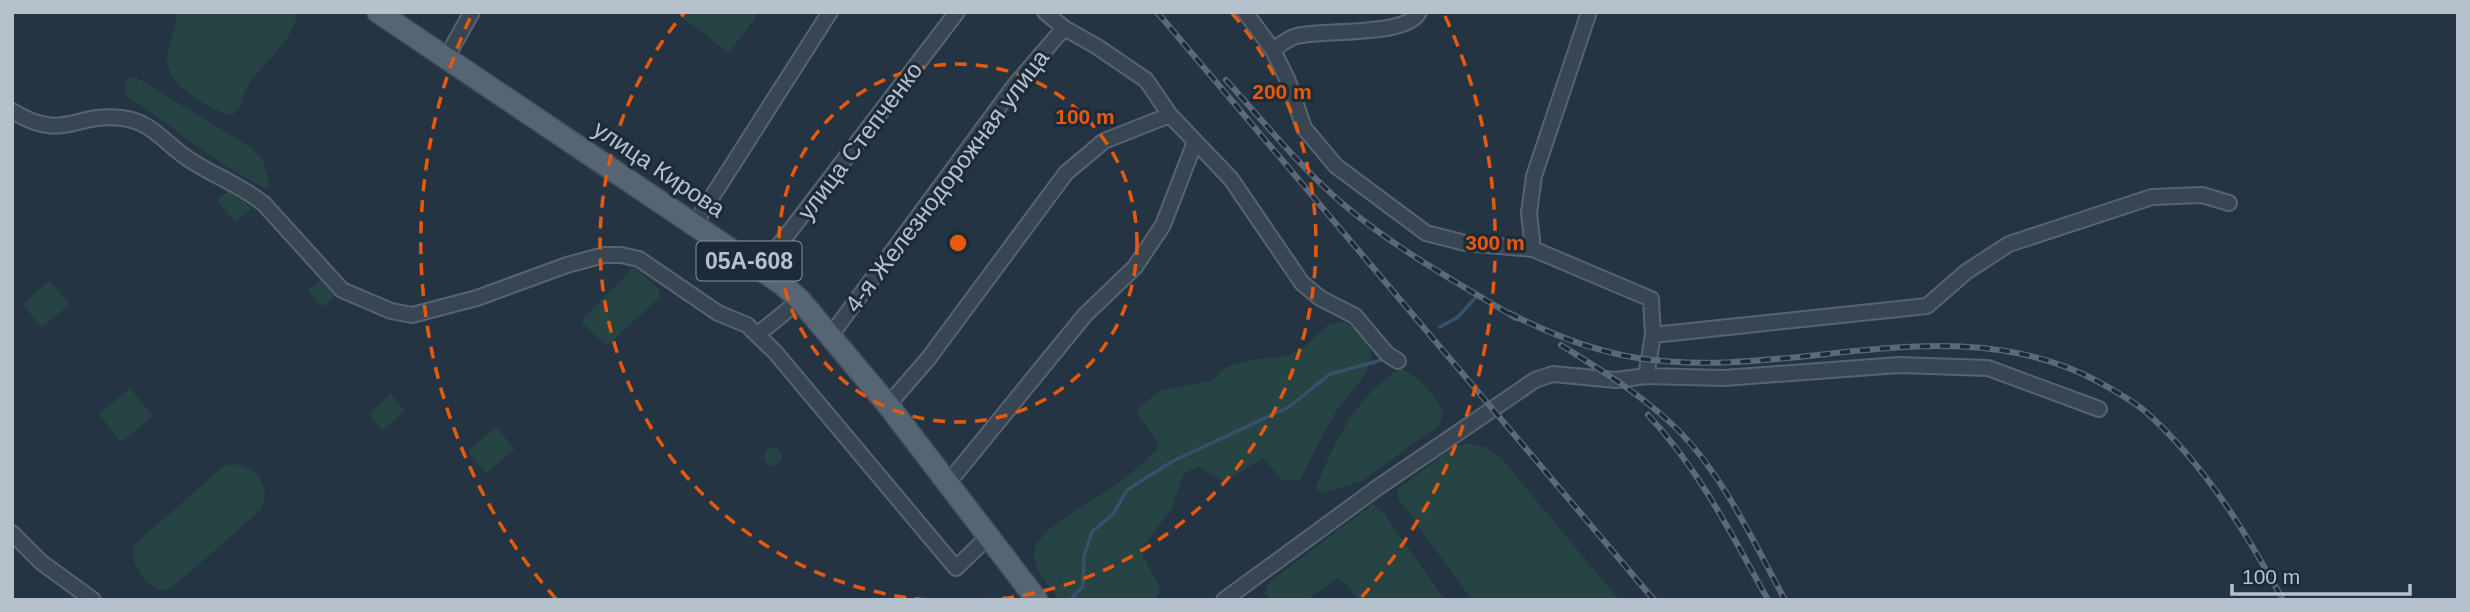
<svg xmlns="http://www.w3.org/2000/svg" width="2470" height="612" font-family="Arial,sans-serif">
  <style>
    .green { fill: #264444 }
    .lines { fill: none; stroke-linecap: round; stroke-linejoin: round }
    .stream { stroke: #36526b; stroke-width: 3.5 }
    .street-casing { stroke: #566470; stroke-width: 18 }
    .primary-casing { stroke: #424f5c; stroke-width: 24 }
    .street { stroke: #384653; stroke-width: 14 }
    .primary { stroke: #566573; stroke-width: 21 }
    .rail-casing { stroke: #5a6a7a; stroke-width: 6 }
    .rail { stroke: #1d2b38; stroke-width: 3.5; stroke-dasharray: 10; stroke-linecap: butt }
    .ring { fill: none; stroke: #e8590c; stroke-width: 3.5; stroke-dasharray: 12 9 }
    .labels { text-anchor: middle; stroke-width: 6; stroke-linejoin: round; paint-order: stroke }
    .shield { fill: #1d2b38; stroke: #8794a0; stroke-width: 2 }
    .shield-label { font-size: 23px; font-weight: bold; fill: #b5c1cd }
    .street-label { font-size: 24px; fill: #b5c1cd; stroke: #1d2b38 }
    .centre { fill: #e8590c; stroke: #1d2b38; stroke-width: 3.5 }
    .ring-label { font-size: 21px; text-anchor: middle; font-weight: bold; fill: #e8590c; stroke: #1d2b38; stroke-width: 6; stroke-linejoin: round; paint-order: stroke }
  </style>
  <rect width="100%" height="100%" fill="#243443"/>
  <path class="green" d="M 176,12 L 296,12 L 297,13 C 293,44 263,61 247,87 C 240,98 245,106 232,115 C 209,110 163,84 167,55 C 169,40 178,28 176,12 Z
    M 675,12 L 758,12 L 758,14 L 729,53 Z
    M 127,78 L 137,78 L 249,146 L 263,160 L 270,186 L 265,188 C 216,165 175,127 130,98 L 125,93 Z
    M 228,191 L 252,208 L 235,222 L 217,200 Z
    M 634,267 L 659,289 L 659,298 L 607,346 L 583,324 L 582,319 Z
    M 323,277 L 337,294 L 323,307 L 308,290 Z
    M 49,281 L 70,304 L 42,328 L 22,304 Z
    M 1342,321 C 1354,327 1372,341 1371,357 C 1369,377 1346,395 1336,412 C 1323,434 1312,457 1300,480 L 1283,481 L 1263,458 L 1224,482 L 1199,467 L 1184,473 L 1171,510 L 1143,546 L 1142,554 L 1160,588 L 1155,600 L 1060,600 C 1051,588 1032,568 1034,553 C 1036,528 1097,499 1116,485 C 1131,474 1144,461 1158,449 L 1159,444 L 1137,414 L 1138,408 L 1160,391 L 1212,380 L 1227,367 L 1250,360 L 1287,356 L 1301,350 L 1328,325 Z
    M 1402,369 C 1420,378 1435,395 1444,413 L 1438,426 L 1362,481 L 1321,494 L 1316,487 C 1335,442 1357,392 1402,369 Z
    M 130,388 L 153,416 L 121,442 L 99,414 Z
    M 391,394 L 405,411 L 382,430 L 368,414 Z
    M 496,427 L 515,449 L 486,474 L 468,451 Z
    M 1468,443 L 1485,447 L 1502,459 L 1619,600 L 1472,600 L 1398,498 L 1397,490 L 1453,447 Z
    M764 457a9 9 0 1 1 18 0a9 9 0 1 1-18 0Z
    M 232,464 C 259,467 272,487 260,511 L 176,584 L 165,591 C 144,587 127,562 136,543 L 224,466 Z
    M 1373,504 L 1385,515 L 1445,600 L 1358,600 L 1344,581 L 1337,578 L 1307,600 L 1271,600 L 1265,592 L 1268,583 Z"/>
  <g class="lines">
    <path class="stream" d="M 1440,327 L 1458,317 L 1477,296
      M 1070,600 L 1083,586 L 1084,556 L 1092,532 L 1114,513 L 1127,490 L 1173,461 L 1289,407 L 1330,374 L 1382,360"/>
    <g class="street-casing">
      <path id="street" d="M 1045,12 L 1064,28 L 1096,46 L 1146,80 L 1170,115 L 1231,179 L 1302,283 L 1320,298 L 1355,316 L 1387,354 L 1398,361
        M 1245,12 L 1273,50 L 1288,81 L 1304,128 L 1336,166 L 1426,233 L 1465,243 L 1533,249
        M 1589,12 L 1534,176 L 1529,213 L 1533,249 L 1651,299 L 1653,335 L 1646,376
        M 1273,50 C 1280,45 1288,38 1297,36 C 1325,29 1407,37 1419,12
        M 446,58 L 472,12
        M 12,111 C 65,143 73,112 122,118 C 152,121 166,145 190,160 C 214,176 241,185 264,204 L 342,290 L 391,311 L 412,315 L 477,298 L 567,265 L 604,255 L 621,255 L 639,259 L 718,313 L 747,325 L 775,352 L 956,568 L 988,537
        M 694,225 L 830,12
        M 761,269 L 957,12
        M 757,335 L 800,300
        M 831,335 L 1015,85 L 1064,28
        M 1653,335 L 1927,306 L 1966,272 L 2009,244 L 2152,197 L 2202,195 L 2229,203
        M 888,405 L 928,359 L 1066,173 L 1104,141 L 1170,115
        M 948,483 L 1085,315 L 1135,267 L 1163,225 L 1195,142
        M 12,533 L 41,562 L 93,600
        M 1224,600 L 1377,488 L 1535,380 L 1553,374 L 1616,380 L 1646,376 L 1724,378 L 1899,365 L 1988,368 L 2099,409"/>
    </g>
    <g class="primary-casing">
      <path id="primary" d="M 378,12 L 782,284 L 800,300 L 888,405 L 1037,600"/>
    </g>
    <use href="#street" class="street"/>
    <use href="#primary" class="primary"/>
    <g class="rail-casing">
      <path id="rail" d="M 1157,12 L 1654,600
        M 1226,80 C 1264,122 1300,167 1343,204 C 1394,248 1458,283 1516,318
        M 1509,313 C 1550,334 1592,351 1638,358 C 1791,382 1951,304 2097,381 C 2113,390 2132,400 2146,412 C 2205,465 2245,531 2283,600
        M 1561,345 C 1602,371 1644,396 1679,431 C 1725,478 1754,543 1785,600
        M 1648,415 C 1699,469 1732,535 1768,600"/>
    </g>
    <use href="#rail" class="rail"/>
  </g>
  <g class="ring">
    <circle cx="958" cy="243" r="179"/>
    <path d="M927 600A358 358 0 0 1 684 13M1232 13A358 358 0 0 1 989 600"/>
    <path d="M556 599A537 537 0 0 1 471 16M1445 16A537 537 0 0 1 1360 599"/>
  </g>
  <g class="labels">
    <rect class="shield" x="696.5" y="241.5" width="105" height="39" rx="5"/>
    <g class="shield-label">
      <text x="749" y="269">05А-608</text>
    </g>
    <g class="street-label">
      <text transform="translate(860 141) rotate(-53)" y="8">улица Степченко</text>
      <text transform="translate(659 169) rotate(34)" y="8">улица Кирова</text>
      <text transform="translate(947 181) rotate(-53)" y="8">4-я Железнодорожная улица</text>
    </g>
  </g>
  <circle cx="958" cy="243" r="10" class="centre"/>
  <g class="ring-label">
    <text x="1282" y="99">200 m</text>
    <text x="1085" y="124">100 m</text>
    <text x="1495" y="250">300 m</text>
  </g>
  <rect width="2470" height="612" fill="none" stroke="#b5c1cd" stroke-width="28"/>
  <path d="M2232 584v10h178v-10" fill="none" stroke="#b5c1cd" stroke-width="3.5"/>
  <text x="2242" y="584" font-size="21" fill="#b5c1cd" stroke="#1d2b38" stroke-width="5" paint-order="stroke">100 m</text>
</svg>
